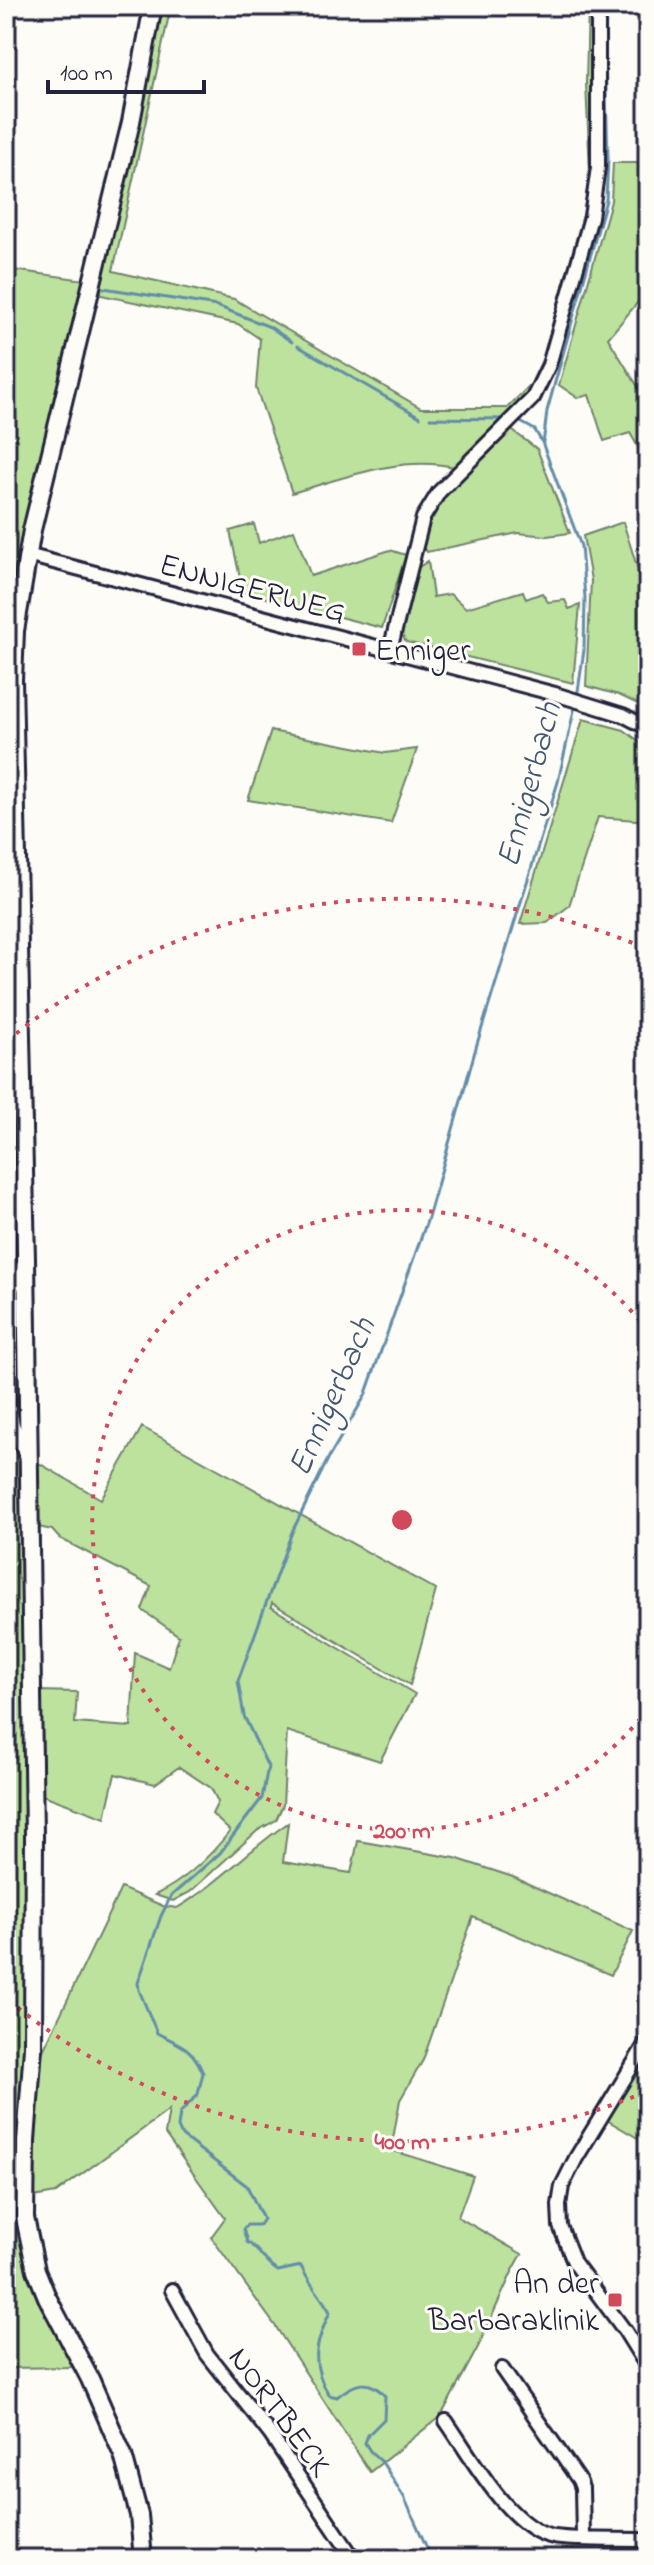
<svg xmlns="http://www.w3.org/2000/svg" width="654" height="2565" font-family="'Indie Flower',sans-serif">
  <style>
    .green { fill: #bce29d; stroke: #6f826c; stroke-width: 2 }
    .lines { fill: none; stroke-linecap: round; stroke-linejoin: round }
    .stream { stroke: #648da8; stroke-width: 3 }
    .minor-casing { stroke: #22223b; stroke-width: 18 }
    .secondary-casing { stroke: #22223b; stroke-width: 22 }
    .minor { stroke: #fdfcf7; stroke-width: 12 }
    .secondary { stroke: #fdfcf7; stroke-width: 16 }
    .ring { fill: none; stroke: #d1495b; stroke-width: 4; stroke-dasharray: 4 8 }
    .poi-dot { fill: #d1495b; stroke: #fdfcf7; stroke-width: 3 }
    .labels { text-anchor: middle; stroke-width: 6; stroke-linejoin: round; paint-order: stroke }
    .street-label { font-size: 32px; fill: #22223b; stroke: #fdfcf7 }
    .poi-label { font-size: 32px; fill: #22223b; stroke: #fdfcf7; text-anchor: start }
    .water-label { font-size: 34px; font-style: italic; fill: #435772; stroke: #fdfcf7 }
    .centre { fill: #d1495b; stroke: #fdfcf7; stroke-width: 4 }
    .ring-label { font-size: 24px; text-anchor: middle; font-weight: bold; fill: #d1495b; stroke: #fdfcf7; stroke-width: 6; stroke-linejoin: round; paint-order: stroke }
  </style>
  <rect width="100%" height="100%" fill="#fdfcf7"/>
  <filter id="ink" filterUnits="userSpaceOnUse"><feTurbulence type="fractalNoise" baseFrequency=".0125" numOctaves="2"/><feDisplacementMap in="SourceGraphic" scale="16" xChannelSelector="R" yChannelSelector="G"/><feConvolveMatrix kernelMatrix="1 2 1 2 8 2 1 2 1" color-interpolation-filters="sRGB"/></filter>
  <g filter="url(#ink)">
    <path class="green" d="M 159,6 L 171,6 L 113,271 L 234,299 L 421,408 L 507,408 L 531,384 L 543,358 L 583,215 L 590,173 L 586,83 L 588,6 L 595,6 L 596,166 L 588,216 L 548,360 L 529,396 L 457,468 C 404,454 343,478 292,493 L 256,388 L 260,339 L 238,324 L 101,295 L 102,269 Z
      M 613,163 L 648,163 L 648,290 L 608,338 L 648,403 L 648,464 L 630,433 L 604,441 L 589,395 L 578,398 L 559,385 L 611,201 Z
      M 6,269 L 85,280 L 24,528 L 8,633 L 7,822 L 15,1251 L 6,1275 Z
      M 509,428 L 537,449 L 570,533 L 547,536 L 518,533 L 427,552 L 421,546 L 432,506 Z
      M 623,522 L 648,602 L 648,709 L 619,695 L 586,686 L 591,580 L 583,536 Z
      M 254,524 L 259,543 L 294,530 L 311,576 L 390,550 L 406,555 L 382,628 L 243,592 L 230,531 Z
      M 428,561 L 433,597 L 450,594 L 466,608 L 523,591 L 526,599 L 542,593 L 548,602 L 565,600 L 569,609 L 580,605 L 573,683 L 406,642 L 399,630 L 416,569 Z
      M 583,719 L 624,730 L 648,748 L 648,821 L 598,817 L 569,906 L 547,923 L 520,924 Z
      M 271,731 L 385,753 L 417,749 L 391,823 L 248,800 Z
      M 21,1278 L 23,1433 L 20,1433 L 10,1373 L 17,1282 Z
      M 6,1424 L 22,1470 L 27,2044 L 17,2206 L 25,2257 L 31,2278 L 76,2367 L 6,2368 Z
      M 142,1427 L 436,1590 L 410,1685 L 272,1603 L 271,1607 L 415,1694 L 380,1761 L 287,1731 L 283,1805 L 276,1820 L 257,1831 L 190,1892 L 173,1901 L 155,1895 C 186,1880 209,1858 230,1831 L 212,1814 L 218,1802 L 211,1788 L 179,1767 L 155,1784 L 115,1774 L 105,1818 L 40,1794 L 39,1691 L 77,1692 L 75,1723 L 131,1727 L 135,1653 L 169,1668 L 179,1636 L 142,1610 L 151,1586 L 59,1538 L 52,1530 L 38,1527 L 35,1461 L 101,1499 Z
      M 288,1823 L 283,1862 L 351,1873 L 358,1841 L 455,1858 L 513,1877 L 633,1931 L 611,1975 L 473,1917 L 423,2060 L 400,2100 L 391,2150 L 473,2176 L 458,2217 L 522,2254 L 512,2272 L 478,2347 L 441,2416 L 370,2472 L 276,2327 L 211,2237 L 225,2218 L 165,2134 L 169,2110 L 56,2193 L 33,2197 L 33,2145 L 41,2055 L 121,1888 L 163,1906 L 177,1908 C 217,1885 249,1849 288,1823 Z
      M 648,2050 L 648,2144 L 605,2119 Z"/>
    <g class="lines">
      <path class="stream" d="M 104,288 L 217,306 L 270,327 L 292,342
        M 298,346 L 420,417
        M 430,418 L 505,419
        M 517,420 L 535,430 L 543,444
        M 577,698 L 584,650 L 585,598 L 581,546 L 543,445 L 547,411 L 606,200 L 608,159 L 605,55 L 606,6
        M 432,2559 L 404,2497 L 382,2462 L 370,2451 L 365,2443 L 368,2435 L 384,2419 L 385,2396 C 369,2377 354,2383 337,2397 L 329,2395 C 310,2364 315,2344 330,2312 C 321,2295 308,2283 301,2266 L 278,2271 C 265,2263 260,2250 247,2242 L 243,2229 L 247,2225 L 259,2225 L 263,2219 L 247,2186 L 182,2136 L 178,2127 L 180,2113 L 198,2094 L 203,2073 C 192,2046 180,2045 157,2033 L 139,1990 L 138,1983 L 161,1916 L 171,1896 L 220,1853 L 262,1798 L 268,1767 L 244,1716 L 238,1681 L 292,1532 L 329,1457 L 365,1396 L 428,1218 L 477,1044 L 558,782 L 575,706"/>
      <g class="minor-casing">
        <path id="minor" d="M 27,555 L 555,694 L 623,715 L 648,728
          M 390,650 L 423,518 L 439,492 L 533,398 L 549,365 L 591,217 L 598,167 L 598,6
          M 6,1370 L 10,1339 L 10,1292 L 26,1259
          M 6,1388 L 13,1425 L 27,1458
          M 648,2040 L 576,2158 L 562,2186 L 559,2205 L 560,2226 L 574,2262 L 625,2331 L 648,2368
          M 172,2290 L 207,2354 L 270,2434 L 354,2559
          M 502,2369 L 579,2480 L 582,2488 L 583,2537
          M 446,2421 C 471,2456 510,2530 554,2537 C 582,2541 619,2539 648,2540"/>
      </g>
      <g class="secondary-casing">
        <path id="secondary" d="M 143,2559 L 139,2515 L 123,2455 L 90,2379 L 47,2297 L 36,2270 L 25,2218 L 26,2141 L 33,2047 L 34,1836 L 26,1259 L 13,680 L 15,631 L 32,530 L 131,122 L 153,6"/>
      </g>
      <use href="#minor" class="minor"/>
      <use href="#secondary" class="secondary"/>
    </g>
  </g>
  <g class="ring">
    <path d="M648 1709A310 310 0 1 1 648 1331"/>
    <path d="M645 2092A621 621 0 0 1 7 1999M7 1041A621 621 0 0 1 645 948"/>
  </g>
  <g class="poi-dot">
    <rect x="351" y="641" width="16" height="16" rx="4"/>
    <rect x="607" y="2292" width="16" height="16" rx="4"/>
  </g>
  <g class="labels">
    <g class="street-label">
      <text transform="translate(253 587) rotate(15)" y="11">ENNIGERWEG</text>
      <text transform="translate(281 2411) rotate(54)" y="11">NORTBECK</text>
    </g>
    <g class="poi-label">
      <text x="375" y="660">Enniger</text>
      <text x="599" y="2293" text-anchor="end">An der<tspan x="599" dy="37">Barbaraklinik</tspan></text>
    </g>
    <g class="water-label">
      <text transform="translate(527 784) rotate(-75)" y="12">Ennigerbach</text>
      <text transform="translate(330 1396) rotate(-66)" y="12">Ennigerbach</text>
    </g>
  </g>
  <circle cx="402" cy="1520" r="12" class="centre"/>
  <g class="ring-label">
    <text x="402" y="1838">200 m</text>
    <text x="402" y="2149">400 m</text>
  </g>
  <rect width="654" height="2565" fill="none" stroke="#fdfcf7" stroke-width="32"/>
  <rect x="16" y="16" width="622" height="2533" fill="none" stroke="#22223b" stroke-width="3" filter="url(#ink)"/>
  <path d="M48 80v12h156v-12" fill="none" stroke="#22223b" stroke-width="4"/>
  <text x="60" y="80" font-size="24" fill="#22223b" stroke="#fdfcf7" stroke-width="6" paint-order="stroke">100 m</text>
</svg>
